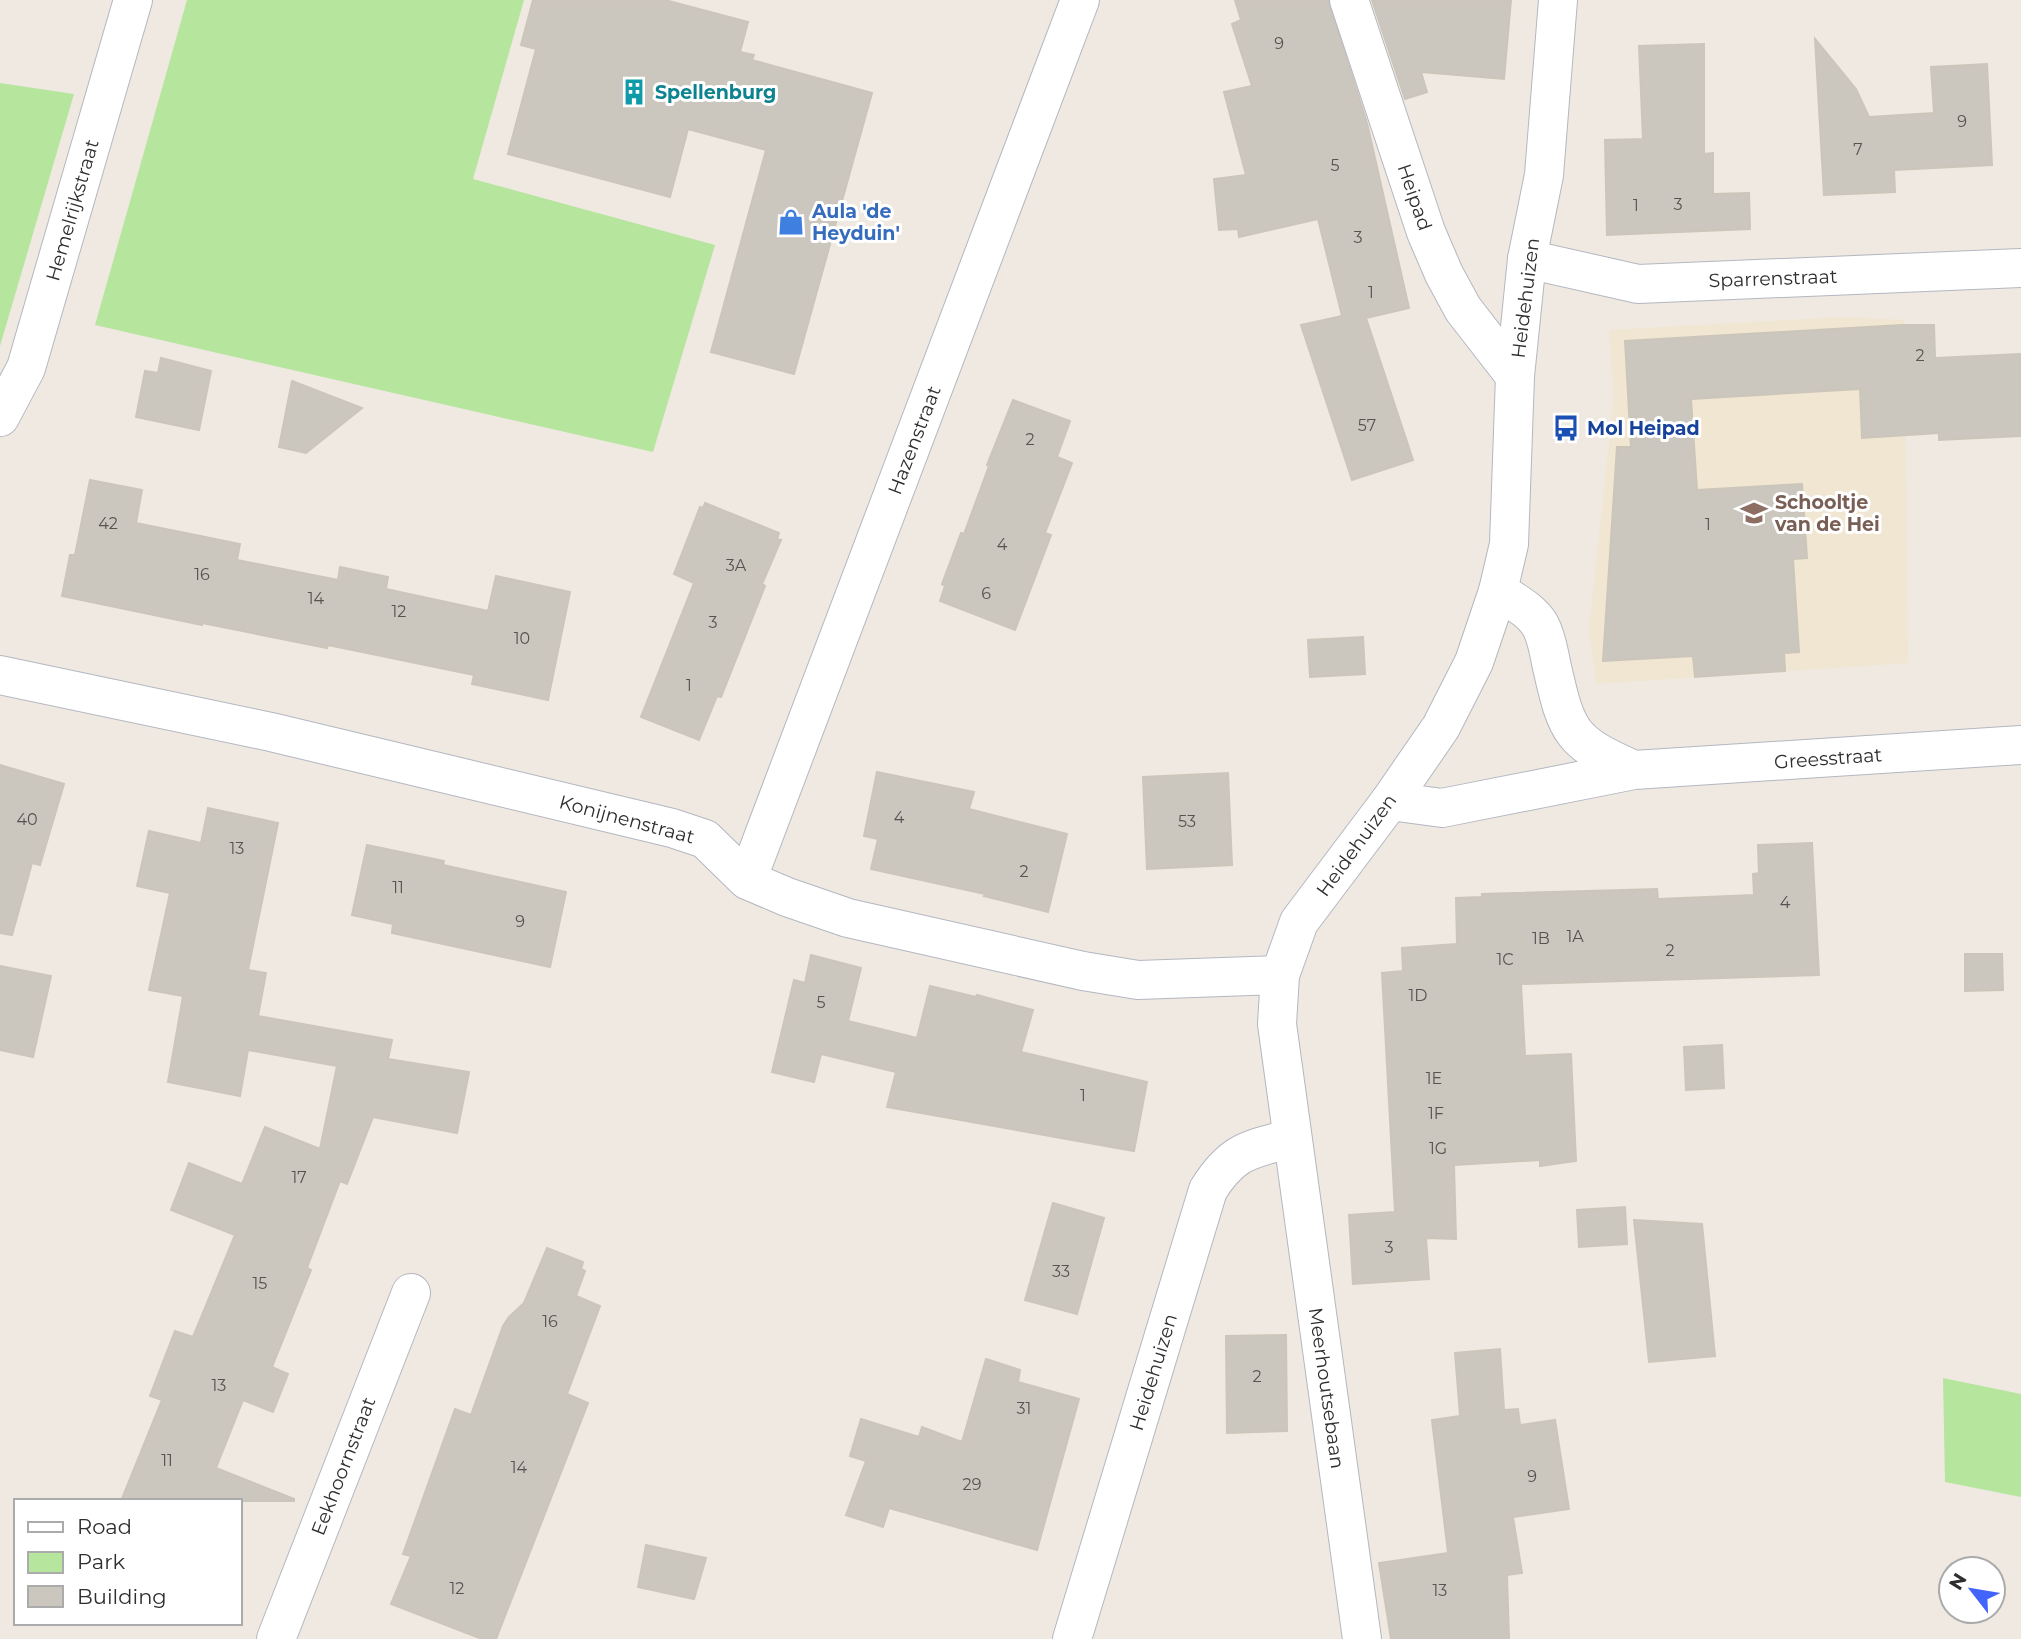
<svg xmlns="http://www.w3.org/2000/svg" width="2021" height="1639" font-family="Montserrat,sans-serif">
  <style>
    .education { fill: #f0e6d1 }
    .green { fill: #b6e59e }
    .building { fill: #cbc7bf; stroke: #cbc5ba; stroke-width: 2 }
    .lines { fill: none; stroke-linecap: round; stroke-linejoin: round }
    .street-casing { stroke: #b4b7c1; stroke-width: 40 }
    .secondary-casing { stroke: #b4b7c1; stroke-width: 40 }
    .street { stroke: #fff; stroke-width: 38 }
    .secondary { stroke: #fff; stroke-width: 38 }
    .labels { text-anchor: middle; stroke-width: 6; stroke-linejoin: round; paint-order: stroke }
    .number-label { font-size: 16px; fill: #555452 }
    .culture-label { font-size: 19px; font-weight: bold; fill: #0d838f; stroke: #fff; text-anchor: start }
    .street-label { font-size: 19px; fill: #2e2e2e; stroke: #fff }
    .shop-label { font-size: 19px; font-weight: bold; fill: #366cbe; stroke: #fff; text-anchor: start }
    .transit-label { font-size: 19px; font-weight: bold; fill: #164399; stroke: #fff; text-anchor: start }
    .education-label { font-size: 19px; font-weight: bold; fill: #785e54; stroke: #fff; text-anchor: start }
  </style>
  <rect width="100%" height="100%" fill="#efe9e1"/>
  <path class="education" d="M 1842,317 L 1904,320 L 1908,663 L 1596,684 L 1589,629 L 1614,398 L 1609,330 Z"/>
  <path class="green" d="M 187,0 L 524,0 L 473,179 L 715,245 L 653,452 L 95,325 Z
    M 0,83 L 74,94 L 0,346 Z
    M 1943,1378 L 2021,1394 L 2021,1497 L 1945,1482 Z"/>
  <path class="building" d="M 533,0 L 665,0 L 748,22 L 740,52 L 754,55 L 752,60 L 872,93 L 794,374 L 711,352 L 766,150 L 688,129 L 670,197 L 508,154 L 536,49 L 521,45 Z
    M 1235,0 L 1328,0 L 1367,123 L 1409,308 L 1366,318 L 1413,460 L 1352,480 L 1301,325 L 1342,316 L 1318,219 L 1239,237 L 1238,229 L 1219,230 L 1214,179 L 1246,175 L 1224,92 L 1252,86 L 1232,24 L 1241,20 Z
    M 1372,0 L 1511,0 L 1504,79 L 1421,72 L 1427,92 L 1405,99 Z
    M 1815,39 L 1856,89 L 1869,117 L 1934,113 L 1931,67 L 1987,64 L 1992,165 L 1894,170 L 1895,192 L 1824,195 Z
    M 1704,44 L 1704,154 L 1713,153 L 1713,194 L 1749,193 L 1750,229 L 1607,235 L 1605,140 L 1643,139 L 1639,46 Z
    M 1902,325 L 1934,325 L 1935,358 L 2021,354 L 2021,436 L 1939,440 L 1939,433 L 1862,438 L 1860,389 L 1691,399 L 1697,490 L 1802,484 L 1807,558 L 1793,559 L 1799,652 L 1784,653 L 1785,671 L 1695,677 L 1693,656 L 1603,661 L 1617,447 L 1631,447 L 1625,341 Z
    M 161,358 L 211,371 L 199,430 L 136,417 L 145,371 L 158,373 Z
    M 292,381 L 362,408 L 306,453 L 279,447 Z
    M 1013,400 L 1070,421 L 1057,457 L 1072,463 L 1045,533 L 1051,535 L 1015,630 L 940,601 L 945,586 L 942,584 L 961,533 L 964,534 L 989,466 L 987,465 Z
    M 90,480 L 142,490 L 136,523 L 240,544 L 237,560 L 338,580 L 340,567 L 388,577 L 386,589 L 488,611 L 496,576 L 570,592 L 548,700 L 472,684 L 474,675 L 328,645 L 327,648 L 202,623 L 202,625 L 62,596 L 70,555 L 75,555 Z
    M 705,503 L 779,533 L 777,539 L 781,540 L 762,584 L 765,586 L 721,697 L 717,696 L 699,740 L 641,717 L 694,583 L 674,574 L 700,507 L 703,508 Z
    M 1363,637 L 1365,674 L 1310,677 L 1308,640 Z
    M 0,765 L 64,784 L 40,865 L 32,863 L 12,935 L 0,933 Z
    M 877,772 L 974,792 L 969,809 L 1067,834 L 1048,912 L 984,896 L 985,894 L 871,869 L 878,839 L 864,836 Z
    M 1228,773 L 1232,865 L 1147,869 L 1143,777 Z
    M 208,808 L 278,823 L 248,970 L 266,973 L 258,1016 L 392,1040 L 388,1059 L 469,1072 L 457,1133 L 373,1117 L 347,1184 L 340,1181 L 307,1268 L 311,1270 L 272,1367 L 288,1374 L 273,1412 L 243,1400 L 216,1468 L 294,1499 L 294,1501 L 121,1501 L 162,1400 L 150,1396 L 175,1331 L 193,1337 L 235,1235 L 171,1210 L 189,1163 L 242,1184 L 265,1127 L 320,1149 L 337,1066 L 248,1050 L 240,1096 L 168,1082 L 183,996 L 149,990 L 170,893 L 137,886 L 149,831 L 201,843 Z
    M 1812,843 L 1819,975 L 1521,984 L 1525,1056 L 1571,1054 L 1576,1161 L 1540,1166 L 1540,1160 L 1454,1165 L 1456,1239 L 1426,1238 L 1429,1279 L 1353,1284 L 1349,1215 L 1395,1212 L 1382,973 L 1403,971 L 1402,948 L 1457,944 L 1456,898 L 1482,897 L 1482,894 L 1657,889 L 1658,899 L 1754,895 L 1753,874 L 1759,873 L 1758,845 Z
    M 367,845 L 444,861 L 443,865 L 566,892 L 550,967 L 392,933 L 393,924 L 352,915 Z
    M 1965,954 L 2002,954 L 2003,990 L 1965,991 Z
    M 811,955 L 861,968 L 848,1021 L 917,1038 L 930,986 L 976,997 L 977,995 L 1033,1010 L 1021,1052 L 1147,1082 L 1134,1151 L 887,1107 L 896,1072 L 821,1054 L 814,1082 L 772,1072 L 794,980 L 805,983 Z
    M 0,966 L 51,976 L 33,1057 L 0,1050 Z
    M 1722,1045 L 1724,1088 L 1686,1090 L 1684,1047 Z
    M 1053,1203 L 1104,1218 L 1077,1314 L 1025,1300 Z
    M 1625,1207 L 1627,1244 L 1579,1247 L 1577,1210 Z
    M 1634,1220 L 1702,1224 L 1715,1356 L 1649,1362 Z
    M 547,1248 L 583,1262 L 581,1269 L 585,1271 L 576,1296 L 600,1306 L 567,1394 L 588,1403 L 496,1639 L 482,1639 L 391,1604 L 411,1556 L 403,1554 L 455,1409 L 471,1415 L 503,1326 L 509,1317 L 524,1303 Z
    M 1286,1335 L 1287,1431 L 1227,1433 L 1226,1336 Z
    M 1500,1349 L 1504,1410 L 1518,1409 L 1520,1425 L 1555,1420 L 1569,1509 L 1513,1517 L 1522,1573 L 1507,1575 L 1509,1639 L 1391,1639 L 1379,1563 L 1448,1553 L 1432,1420 L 1460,1416 L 1455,1353 Z
    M 986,1359 L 1020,1370 L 1018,1382 L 1079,1399 L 1037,1550 L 889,1508 L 883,1527 L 846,1515 L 866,1461 L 850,1456 L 861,1419 L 919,1437 L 922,1427 L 962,1442 Z
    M 646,1545 L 706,1558 L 694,1599 L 638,1587 Z"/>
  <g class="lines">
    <g class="street-casing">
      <path id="street" d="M 1349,0 L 1426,232 L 1444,274 L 1463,309 L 1515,376
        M 1527,259 L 1638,284 L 2021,268
        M 0,417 L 26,368 L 133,0
        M 1498,591 C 1513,601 1531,610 1540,625 C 1547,637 1549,654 1552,667 C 1567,734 1571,742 1634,770
        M 0,675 L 271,732 L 672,828 L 705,839 L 747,880 L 787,897 L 848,918 L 1083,971 L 1138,980 L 1280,975
        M 1390,801 L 1442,808 L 1634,770 L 2021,745
        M 747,880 L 1080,0
        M 276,1639 L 411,1293
        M 1072,1639 L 1208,1190 C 1233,1150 1249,1150 1292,1138"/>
    </g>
    <g class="secondary-casing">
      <path id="secondary" d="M 1362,1639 L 1277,1024 L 1280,975 L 1299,922 L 1390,801 L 1441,727 L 1474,662 L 1498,591 L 1509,544 L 1515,376 L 1527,259 L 1544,175 L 1558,0"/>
    </g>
    <use href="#street" class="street"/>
    <use href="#secondary" class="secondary"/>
  </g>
  <defs>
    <g id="building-bare" transform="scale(2.1)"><path d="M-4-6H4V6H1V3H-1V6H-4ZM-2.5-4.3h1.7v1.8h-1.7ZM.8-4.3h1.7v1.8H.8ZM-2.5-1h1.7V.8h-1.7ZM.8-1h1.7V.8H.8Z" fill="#0f9aa8" stroke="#fff" stroke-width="2.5" paint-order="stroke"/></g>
    <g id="shop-bare" transform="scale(2.1)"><path d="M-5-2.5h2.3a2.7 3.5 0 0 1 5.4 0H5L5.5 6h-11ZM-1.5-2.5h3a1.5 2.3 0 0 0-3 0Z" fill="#3f7fe0" stroke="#fff" stroke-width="2.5" paint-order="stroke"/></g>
    <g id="bus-bare" transform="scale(2.1)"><path d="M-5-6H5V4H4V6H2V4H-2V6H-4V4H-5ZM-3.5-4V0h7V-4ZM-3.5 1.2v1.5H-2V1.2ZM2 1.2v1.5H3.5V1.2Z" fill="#1a4fb4" stroke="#fff" stroke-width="2.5" paint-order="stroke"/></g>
    <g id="school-bare" transform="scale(2.1)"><path d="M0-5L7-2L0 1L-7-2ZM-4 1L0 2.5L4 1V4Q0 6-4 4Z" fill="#8d6e63" stroke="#fff" stroke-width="2.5" paint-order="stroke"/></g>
  </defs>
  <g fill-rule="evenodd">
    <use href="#building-bare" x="634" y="92"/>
    <use href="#shop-bare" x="791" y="222"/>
    <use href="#bus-bare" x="1566" y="428"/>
    <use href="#school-bare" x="1754" y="513"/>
  </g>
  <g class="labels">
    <g class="number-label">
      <text x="1279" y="49">9</text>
      <text x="1962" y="127">9</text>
      <text x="1858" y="155">7</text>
      <text x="1335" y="171">5</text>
      <text x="1678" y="210">3</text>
      <text x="1636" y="211">1</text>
      <text x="1358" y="243">3</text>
      <text x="1371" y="298">1</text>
      <text x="1920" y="361">2</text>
      <text x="1367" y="431">57</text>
      <text x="1030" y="445">2</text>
      <text x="108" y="529">42</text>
      <text x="1708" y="530">1</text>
      <text x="1002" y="550">4</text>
      <text x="736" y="571">3A</text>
      <text x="202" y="580">16</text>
      <text x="986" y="599">6</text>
      <text x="316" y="604">14</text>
      <text x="399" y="617">12</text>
      <text x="713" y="628">3</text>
      <text x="522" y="644">10</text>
      <text x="689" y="691">1</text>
      <text x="899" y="823">4</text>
      <text x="27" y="825">40</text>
      <text x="1187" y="827">53</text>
      <text x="237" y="854">13</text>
      <text x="1024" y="877">2</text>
      <text x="398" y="893">11</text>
      <text x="1785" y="908">4</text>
      <text x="520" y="927">9</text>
      <text x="1575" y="942">1A</text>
      <text x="1541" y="944">1B</text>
      <text x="1670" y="956">2</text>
      <text x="1505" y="965">1C</text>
      <text x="1418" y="1001">1D</text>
      <text x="821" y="1008">5</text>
      <text x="1434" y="1084">1E</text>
      <text x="1083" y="1101">1</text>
      <text x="1436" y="1119">1F</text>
      <text x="1438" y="1154">1G</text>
      <text x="299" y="1183">17</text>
      <text x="1389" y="1253">3</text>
      <text x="1061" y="1277">33</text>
      <text x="260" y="1289">15</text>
      <text x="550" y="1327">16</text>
      <text x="1257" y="1382">2</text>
      <text x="219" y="1391">13</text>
      <text x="1024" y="1414">31</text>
      <text x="167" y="1466">11</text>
      <text x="519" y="1473">14</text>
      <text x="1532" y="1482">9</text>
      <text x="972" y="1490">29</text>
      <text x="457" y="1594">12</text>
      <text x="1440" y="1596">13</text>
    </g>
    <g class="culture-label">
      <text x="655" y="99">Spellenburg</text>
    </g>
    <g class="street-label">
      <text transform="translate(1415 197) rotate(71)" y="7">Heipad</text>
      <text transform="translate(72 210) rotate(-74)" y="7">Hemelrijkstraat</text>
      <text transform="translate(1773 278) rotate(-2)" y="7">Sparrenstraat</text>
      <text transform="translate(1525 298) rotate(-83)" y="7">Heidehuizen</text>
      <text transform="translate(914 440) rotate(-69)" y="7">Hazenstraat</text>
      <text transform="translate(1828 758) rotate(-4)" y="7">Greesstraat</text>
      <text transform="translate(627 819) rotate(15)" y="7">Konijnenstraat</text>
      <text transform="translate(1356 845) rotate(-54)" y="7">Heidehuizen</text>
      <text transform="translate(1153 1372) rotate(-73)" y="7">Heidehuizen</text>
      <text transform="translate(1327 1388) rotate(82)" y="7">Meerhoutsebaan</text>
      <text transform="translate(343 1466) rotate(-69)" y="7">Eekhoornstraat</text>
    </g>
    <g class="shop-label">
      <text x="812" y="218">Aula 'de<tspan x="812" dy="22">Heyduin'</tspan></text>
    </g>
    <g class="transit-label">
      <text x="1587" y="435">Mol Heipad</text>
    </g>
    <g class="education-label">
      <text x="1775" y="509">Schooltje<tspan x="1775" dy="22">van de Hei</tspan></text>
    </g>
  </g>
  <rect x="14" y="1499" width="228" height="126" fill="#ffffff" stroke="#ababab" stroke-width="2"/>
  <rect x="28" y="1522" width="35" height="10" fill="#ffffff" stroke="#ababab" stroke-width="2"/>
  <text x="77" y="1534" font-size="21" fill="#2e2e2e">Road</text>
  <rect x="28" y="1552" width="35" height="21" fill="#b6e59e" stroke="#ababab" stroke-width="2"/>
  <text x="77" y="1569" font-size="21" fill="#2e2e2e">Park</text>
  <rect x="28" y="1586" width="35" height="21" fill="#cbc7bf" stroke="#ababab" stroke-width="2"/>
  <text x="77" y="1604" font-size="21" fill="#2e2e2e">Building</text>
  <g transform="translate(1972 1590) rotate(301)"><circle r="33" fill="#ffffff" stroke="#ababab" stroke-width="2"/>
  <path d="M0-5L12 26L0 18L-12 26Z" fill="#4264fb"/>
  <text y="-10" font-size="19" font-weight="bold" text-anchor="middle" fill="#2e2e2e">N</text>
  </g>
</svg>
